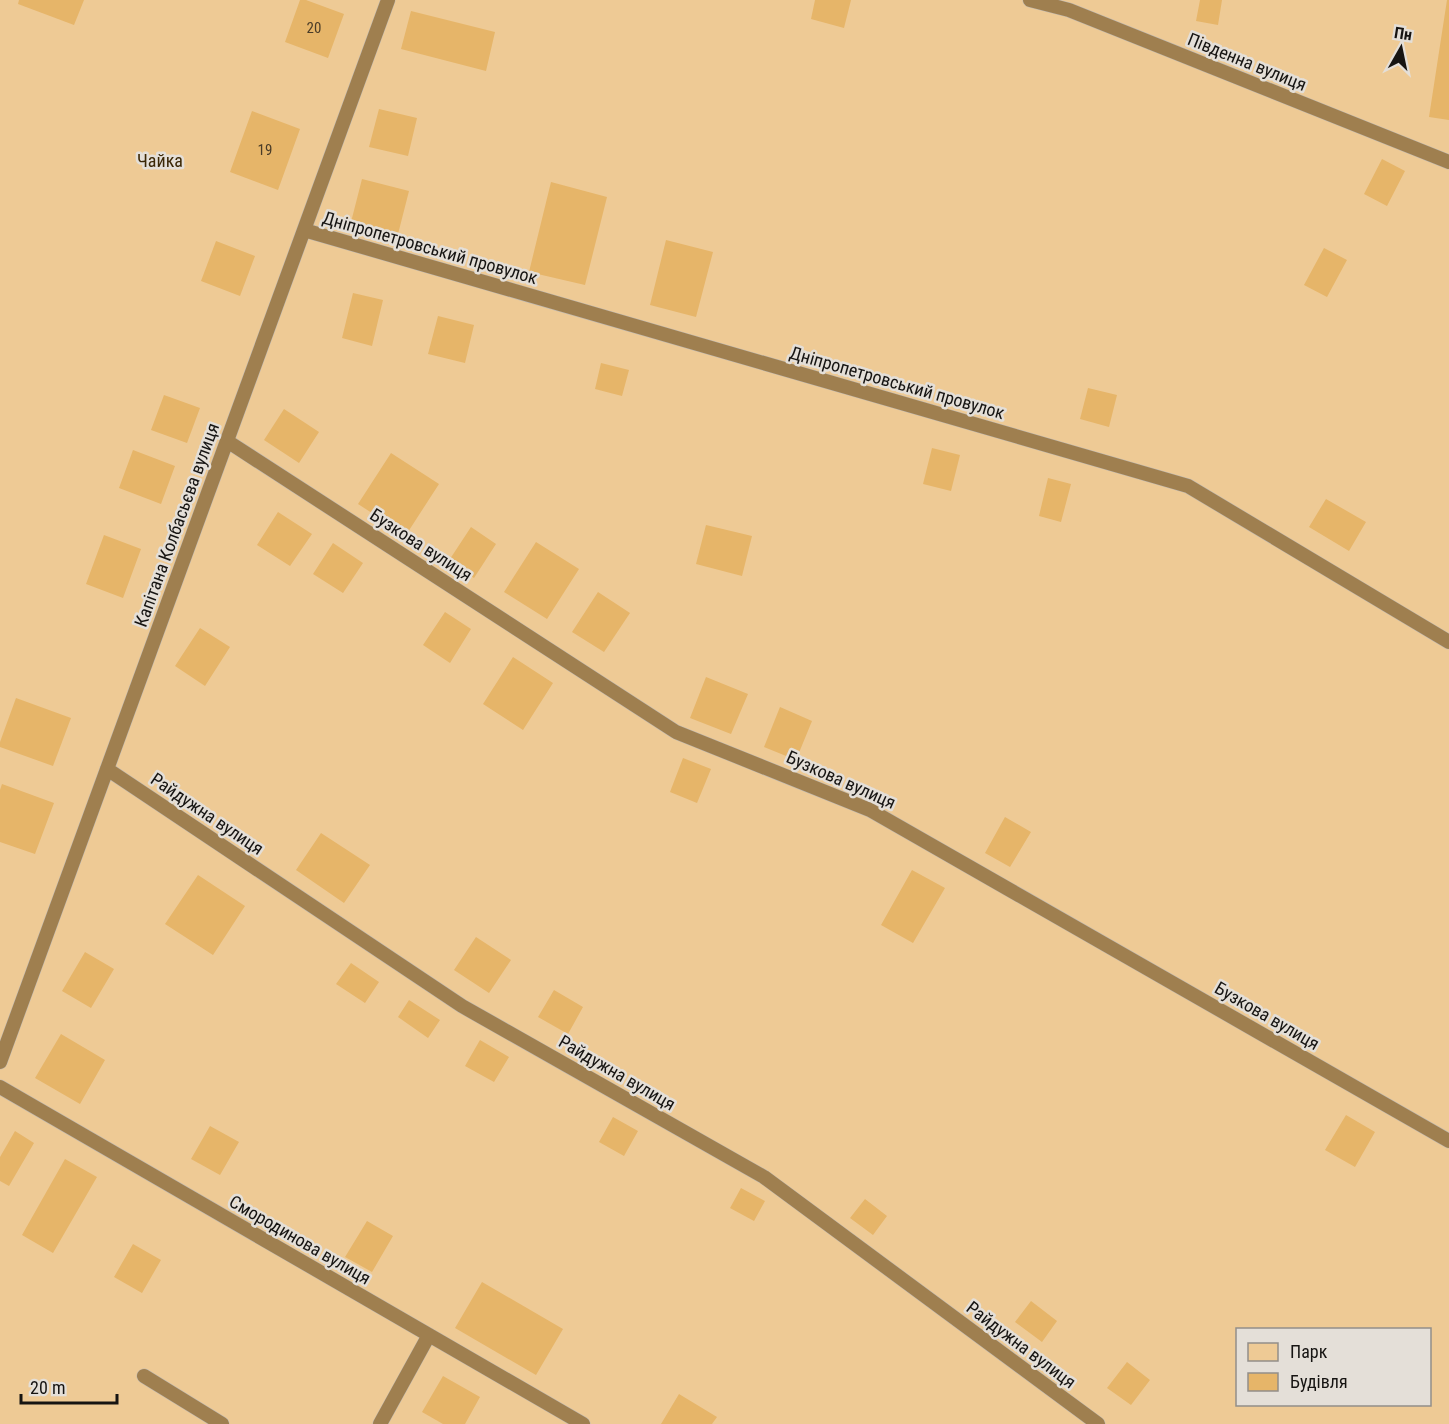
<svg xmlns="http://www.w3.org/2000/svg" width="1449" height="1424" font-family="'Roboto Condensed',sans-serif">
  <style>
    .green { fill: #eeca95; fill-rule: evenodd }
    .building { fill: #e6b569 }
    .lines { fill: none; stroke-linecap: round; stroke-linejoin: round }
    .lane-casing { stroke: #bfbab4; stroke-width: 15 }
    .lane { stroke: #9f7f4f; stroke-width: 14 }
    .labels { text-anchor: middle; stroke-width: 5; stroke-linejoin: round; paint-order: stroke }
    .number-label { font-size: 15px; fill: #4a3c28 }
    .street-label { font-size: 18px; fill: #161412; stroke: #e4dfd8 }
    .park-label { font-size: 18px; fill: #3b2705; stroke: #e4dfd8 }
  </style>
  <rect width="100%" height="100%" fill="#e4dfd8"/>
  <path class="green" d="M 0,0 L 1449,0 L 1449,1424 L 0,1424 ZM 1238,1330 L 1430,1330 L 1430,1404 L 1238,1404 Z"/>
  <path class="building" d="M 19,0 L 84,0 L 74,25 L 18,4 Z
    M 300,0 L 306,0 L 344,14 L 328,58 L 285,42 Z
    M 815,0 L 851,0 L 844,28 L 811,19 Z
    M 1200,0 L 1222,0 L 1218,25 L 1196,21 Z
    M 1447,0 L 1449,0 L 1449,120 L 1429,117 Z
    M 411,11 L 495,32 L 486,71 L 401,49 Z
    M 379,109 L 417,118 L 408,156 L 369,147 Z
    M 252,111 L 300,129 L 278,190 L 230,172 Z
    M 1382,159 L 1405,171 L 1387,206 L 1364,194 Z
    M 362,179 L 409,191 L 397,238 L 350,226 Z
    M 551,182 L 607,197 L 585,285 L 529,272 Z
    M 666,240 L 713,252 L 696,317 L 650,305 Z
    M 216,241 L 255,256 L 240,296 L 201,281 Z
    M 1324,248 L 1347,260 L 1327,297 L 1304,285 Z
    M 353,293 L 383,300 L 372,346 L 342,338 Z
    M 438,316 L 474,325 L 465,363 L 428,354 Z
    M 601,363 L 629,370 L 622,396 L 595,389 Z
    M 1088,388 L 1117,395 L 1109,427 L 1080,419 Z
    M 164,395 L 200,408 L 187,443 L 151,430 Z
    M 284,409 L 319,432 L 299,463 L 264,440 Z
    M 932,448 L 960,455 L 951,491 L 923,484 Z
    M 133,450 L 175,466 L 161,504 L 119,488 Z
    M 391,453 L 439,484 L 406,535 L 358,504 Z
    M 1048,478 L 1071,484 L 1061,522 L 1039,516 Z
    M 1326,499 L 1366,522 L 1349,551 L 1309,527 Z
    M 278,512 L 312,534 L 290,566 L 257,545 Z
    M 706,525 L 752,536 L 742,576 L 696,564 Z
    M 471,527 L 496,544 L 474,578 L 448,562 Z
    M 104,535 L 141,549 L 123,598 L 86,584 Z
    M 536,542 L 579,569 L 547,619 L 504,592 Z
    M 333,543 L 363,563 L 343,593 L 313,574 Z
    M 598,592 L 630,613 L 604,652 L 572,632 Z
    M 445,612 L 471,629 L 450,663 L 423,645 Z
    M 200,628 L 230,647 L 205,686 L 175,666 Z
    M 513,657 L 553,683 L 523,730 L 483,704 Z
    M 706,677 L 748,694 L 731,734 L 690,718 Z
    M 16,698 L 71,718 L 53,766 L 0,747 L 0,742 Z
    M 780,707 L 812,721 L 796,760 L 764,747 Z
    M 683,758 L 711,769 L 697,803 L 670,792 Z
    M 2,784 L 54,803 L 35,854 L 0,842 L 0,790 Z
    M 1005,817 L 1031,832 L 1010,867 L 985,853 Z
    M 321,833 L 370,865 L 344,903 L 296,870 Z
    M 912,870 L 945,888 L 913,943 L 881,925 Z
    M 198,875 L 245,906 L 213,955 L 165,924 Z
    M 476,937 L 511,960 L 489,993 L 454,970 Z
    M 85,952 L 114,969 L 91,1008 L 62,991 Z
    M 351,963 L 379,982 L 365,1003 L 336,984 Z
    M 554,990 L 583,1007 L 568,1034 L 538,1017 Z
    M 409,1000 L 440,1020 L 428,1038 L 398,1017 Z
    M 61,1034 L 105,1060 L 80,1104 L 35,1078 Z
    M 480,1040 L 509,1057 L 494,1082 L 465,1066 Z
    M 1346,1115 L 1375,1132 L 1355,1167 L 1325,1150 Z
    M 613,1117 L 638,1131 L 624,1156 L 599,1142 Z
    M 210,1126 L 239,1142 L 220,1175 L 191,1159 Z
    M 15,1131 L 34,1143 L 9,1186 L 0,1181 L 0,1157 Z
    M 65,1159 L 97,1177 L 53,1253 L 22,1235 Z
    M 741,1188 L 765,1201 L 754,1221 L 730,1208 Z
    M 865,1199 L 887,1216 L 873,1235 L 850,1218 Z
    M 367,1221 L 393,1236 L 372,1272 L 345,1257 Z
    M 133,1244 L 161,1260 L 142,1293 L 114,1277 Z
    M 482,1282 L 563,1329 L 536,1375 L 455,1328 Z
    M 1031,1301 L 1057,1321 L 1042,1342 L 1015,1322 Z
    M 1127,1362 L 1150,1380 L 1131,1405 L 1107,1388 Z
    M 443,1376 L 480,1397 L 465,1424 L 443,1424 L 422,1412 Z
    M 679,1394 L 717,1417 L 712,1424 L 661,1424 Z"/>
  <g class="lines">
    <g class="lane-casing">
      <path id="lane" d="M 1030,0 L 1069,10 L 1449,162
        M 304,230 L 1188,486 L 1449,642
        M 227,441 L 676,732 L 870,810 L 1449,1141
        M 107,769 L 462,1006 L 764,1177 L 1098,1424
        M 0,1062 L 388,0
        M 0,1087 L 583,1424
        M 144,1376 L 222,1424
        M 380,1424 L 429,1335"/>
    </g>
    <use href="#lane" class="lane"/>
  </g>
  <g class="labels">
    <g class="number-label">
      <text x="314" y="33">20</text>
      <text x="265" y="155">19</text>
    </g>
    <g class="street-label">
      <text transform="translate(1247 62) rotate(22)" y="6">Південна вулиця</text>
      <text transform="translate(430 248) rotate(16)" y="6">Дніпропетровський провулок</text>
      <text transform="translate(897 383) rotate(16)" y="6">Дніпропетровський провулок</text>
      <text transform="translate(177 525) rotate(-70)" y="6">Капітана Колбасьєва вулиця</text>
      <text transform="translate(421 545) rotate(33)" y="6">Бузкова вулиця</text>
      <text transform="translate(841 780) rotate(24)" y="6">Бузкова вулиця</text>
      <text transform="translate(207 814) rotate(34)" y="6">Райдужна вулиця</text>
      <text transform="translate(1267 1016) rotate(30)" y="6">Бузкова вулиця</text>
      <text transform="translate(617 1073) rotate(30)" y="6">Райдужна вулиця</text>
      <text transform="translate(300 1240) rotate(30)" y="6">Смородинова вулиця</text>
      <text transform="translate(1021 1345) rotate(37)" y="6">Райдужна вулиця</text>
    </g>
    <g class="park-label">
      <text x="160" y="167">Чайка</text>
    </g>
  </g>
  <rect x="1236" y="1328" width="195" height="78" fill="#e4dfd8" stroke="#928e89" stroke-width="1.5"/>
  <rect x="1248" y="1343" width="30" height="18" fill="#eeca95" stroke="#928e89" stroke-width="1.5"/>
  <text x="1290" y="1358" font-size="18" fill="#161412">Парк</text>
  <rect x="1248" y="1373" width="30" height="18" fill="#e6b569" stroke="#928e89" stroke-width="1.5"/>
  <text x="1290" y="1388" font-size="18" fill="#161412">Будівля</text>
  <g transform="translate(1401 48) rotate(9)" stroke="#e4dfd8" stroke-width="4.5" paint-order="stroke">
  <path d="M0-4.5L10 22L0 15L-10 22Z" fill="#161412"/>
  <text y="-9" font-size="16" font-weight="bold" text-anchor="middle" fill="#161412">Пн</text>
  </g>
  <path d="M21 1394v9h96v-9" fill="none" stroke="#161412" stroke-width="3"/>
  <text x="30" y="1394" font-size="18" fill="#161412" stroke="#e4dfd8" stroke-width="4.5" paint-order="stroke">20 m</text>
</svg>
